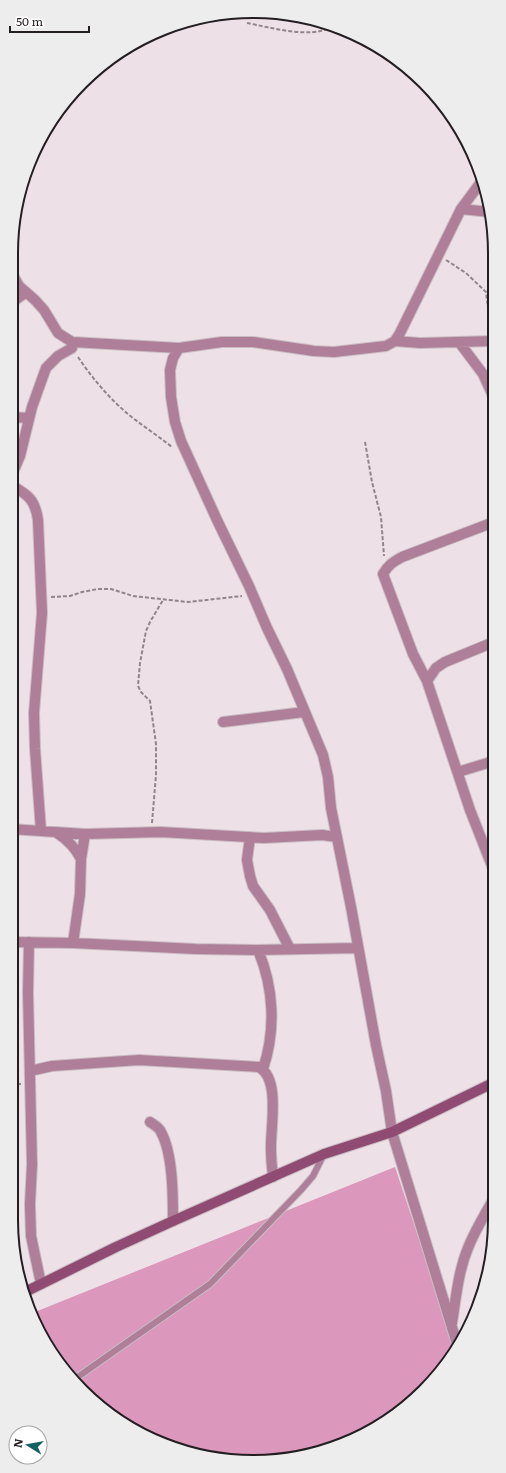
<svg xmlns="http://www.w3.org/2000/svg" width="506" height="1473" font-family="Literata,serif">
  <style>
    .forest { fill: #dc97bc }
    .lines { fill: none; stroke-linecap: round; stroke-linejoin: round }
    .lane-casing { stroke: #c9bdc3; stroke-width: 8 }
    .street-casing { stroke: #c9bdc3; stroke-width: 12 }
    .secondary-casing { stroke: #c9bdc3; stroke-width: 12 }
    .path { stroke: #8f868b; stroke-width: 2; stroke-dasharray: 4 2; stroke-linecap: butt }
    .lane { stroke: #af7e98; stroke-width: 6 }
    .street { stroke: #af7e98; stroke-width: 10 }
    .secondary { stroke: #904b73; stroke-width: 10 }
    .rim { fill: none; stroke: #231e21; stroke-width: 2 }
  </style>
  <rect width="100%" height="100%" fill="#eee0e7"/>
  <path class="forest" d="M 395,1167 L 456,1350 L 454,1355 L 388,1421 L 315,1454 L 222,1460 L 146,1437 L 71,1380 L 30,1314 Z"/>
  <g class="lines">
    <g class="lane-casing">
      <path id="lane" d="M 72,1381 L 210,1284 L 301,1190 L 313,1176 L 324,1154"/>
    </g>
    <g class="street-casing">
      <path id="street" d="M 461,209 L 490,212
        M 11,272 L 19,286 L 35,300 L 44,310 L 58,333 L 72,342 L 179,348
        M 11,303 L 25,293
        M 395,341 L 420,343 L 493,341
        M 459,342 L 483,374 L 493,396
        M 11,417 L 29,418
        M 11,477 L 20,456 L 32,407 L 46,368 L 58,356 L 72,348
        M 11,485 C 28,495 35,499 38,520 L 42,613 L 34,713 L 35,749 L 41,831
        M 494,522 L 402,557 C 393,562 388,565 383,574 L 413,654 L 427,681 L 470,810 L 494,871
        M 427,681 L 436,668 L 445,662 L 494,642
        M 223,722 L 304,712
        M 458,772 L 494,761
        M 11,829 L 85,834 L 161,832 L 264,838 L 322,835 L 337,837
        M 57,833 C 68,840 75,847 81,859
        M 250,837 L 247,860 L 250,876 L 253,886 L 270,910 L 290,949
        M 11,942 L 73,943 L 196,949 L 256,950 L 358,948
        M 29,942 L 28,993 L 32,1164 L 30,1204 L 31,1236 L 41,1284
        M 73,943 L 80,894 L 81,859 L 85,834
        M 258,950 C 274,988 276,1030 263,1069
        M 30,1071 L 52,1066 L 139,1060 L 259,1067 C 281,1079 270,1129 271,1150 C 271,1159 272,1168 273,1177
        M 150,1122 C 154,1125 159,1127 161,1132 C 173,1154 173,1196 173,1221
        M 452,1323 C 456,1298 458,1272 468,1248 C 475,1230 486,1213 495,1196
        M 458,1347 L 392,1132 L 386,1091 L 376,1045 L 351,907 L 331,808 L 328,777 L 323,755 L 287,669 L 267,628 L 249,586 L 217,520 L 181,441 L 175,422 L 171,397 L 170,370 L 173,358 L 179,348 L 222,342 L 253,342 L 314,351 L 334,352 L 386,346 L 395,341 L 400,333 L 461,209 L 481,182"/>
    </g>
    <g class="secondary-casing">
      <path id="secondary" d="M 25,1292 L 116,1247 L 173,1221 L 324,1154 L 392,1132 L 495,1082"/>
    </g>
    <path class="path" d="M 247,23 C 269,27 313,40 332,26
      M 446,260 L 466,273 L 486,292 L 488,308 L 488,332
      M 78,357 C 92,378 109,398 129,415 C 143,426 158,436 172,447
      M 365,442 L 372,482 L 381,517 L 384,556
      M 51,597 L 70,596 L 82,592 L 98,589 L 111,589 L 133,596 L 188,602 L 242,596
      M 152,823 L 156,775 L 156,744 L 150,701 L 141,692 L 138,686 L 140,663 L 146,631 L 150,622 L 163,600
      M 11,1084 L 21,1084"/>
    <use href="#lane" class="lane"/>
    <use href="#street" class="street"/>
    <use href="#secondary" class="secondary"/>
  </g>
  <path d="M0 0H506V1473H0ZM253 18H253A235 235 0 0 1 488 253V1220A235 235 0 0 1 253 1455H253A235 235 0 0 1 18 1220V253A235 235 0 0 1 253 18Z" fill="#ededed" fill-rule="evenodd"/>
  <path class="rim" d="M253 18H253A235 235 0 0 1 488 253V1220A235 235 0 0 1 253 1455H253A235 235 0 0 1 18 1220V253A235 235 0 0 1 253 18Z"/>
  <g transform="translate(28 1445) rotate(281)"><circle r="19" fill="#ffffff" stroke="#a7a5a6"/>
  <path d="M0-3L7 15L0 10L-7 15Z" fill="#126263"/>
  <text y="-6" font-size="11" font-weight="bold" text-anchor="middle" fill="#231e21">N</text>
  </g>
  <path d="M10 26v6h79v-6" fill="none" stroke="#231e21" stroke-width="2"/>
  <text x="16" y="26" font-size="12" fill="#231e21" stroke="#ffffff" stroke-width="3" paint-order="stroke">50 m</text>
</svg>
